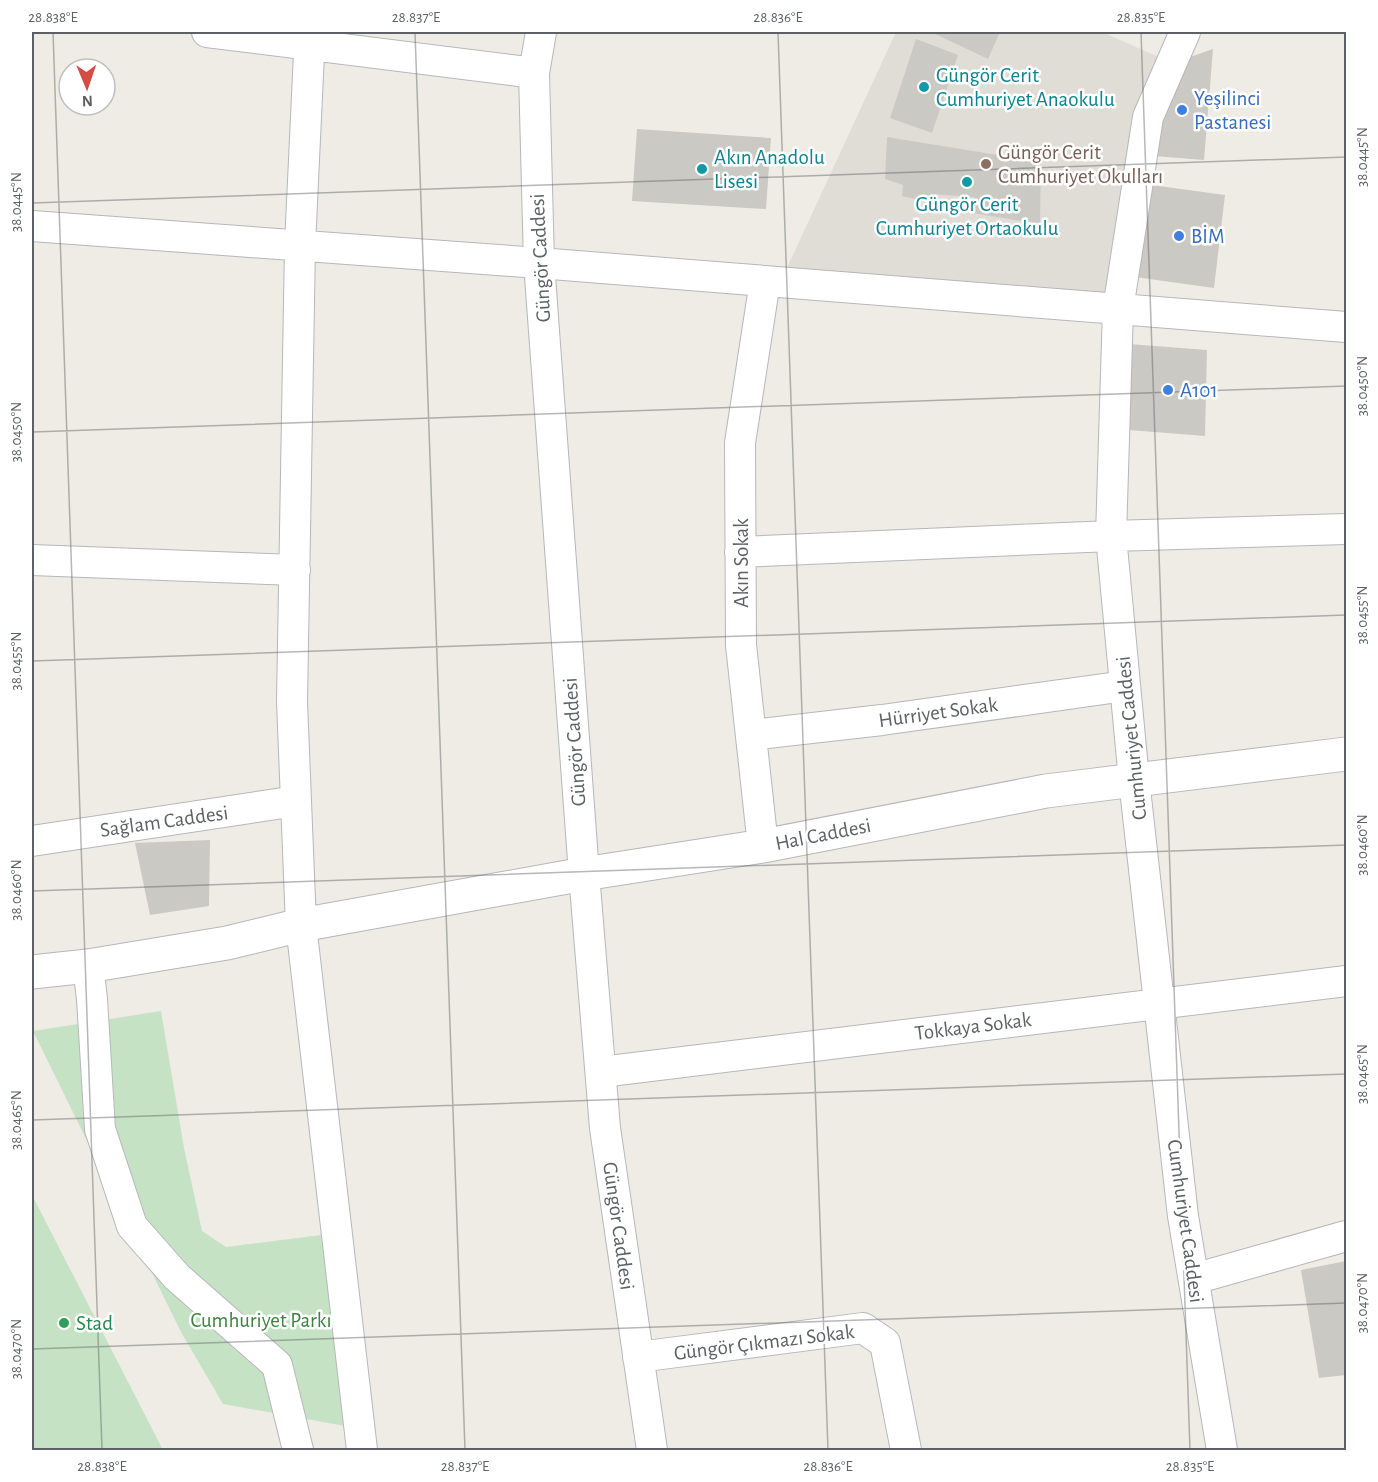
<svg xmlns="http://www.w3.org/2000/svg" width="1378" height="1482" font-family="'Alegreya Sans',sans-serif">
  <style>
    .education { fill: #e0ddd7 }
    .green { fill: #c6e2c5 }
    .building { fill: #cbc9c4 }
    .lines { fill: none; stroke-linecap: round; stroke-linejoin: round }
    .minor-casing { stroke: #b6b7bb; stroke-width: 32 }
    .tertiary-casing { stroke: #b6b7bb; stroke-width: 35 }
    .minor { stroke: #fff; stroke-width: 30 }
    .tertiary { stroke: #fff; stroke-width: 33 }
    .ticks { fill: none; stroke: #5d6064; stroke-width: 1.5; stroke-opacity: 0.45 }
    .culture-dot { fill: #0f9aa8; stroke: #fff; stroke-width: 2 }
    .shop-dot { fill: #3f7fe0; stroke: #fff; stroke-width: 2 }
    .education-dot { fill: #8d6e63; stroke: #fff; stroke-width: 2 }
    .leisure-dot { fill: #2e9e5b; stroke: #fff; stroke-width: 2 }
    .labels { text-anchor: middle; stroke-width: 5; stroke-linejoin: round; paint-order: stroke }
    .culture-label { font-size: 21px; fill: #0d838f; stroke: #fff; text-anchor: start }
    .shop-label { font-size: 21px; fill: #366cbe; stroke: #fff; text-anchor: start }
    .education-label { font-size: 21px; fill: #785e54; stroke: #fff; text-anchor: start }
    .street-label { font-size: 21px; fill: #5d6064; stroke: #fff }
    .park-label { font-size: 21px; fill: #3f8141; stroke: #fff }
    .leisure-label { font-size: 21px; fill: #27864d; stroke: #fff; text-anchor: start }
    .neatline { fill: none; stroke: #5d6064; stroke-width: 2 }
    .ticks-label { font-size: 15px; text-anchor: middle; fill: #5d6064 }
  </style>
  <rect width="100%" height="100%" fill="#eeece5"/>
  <path class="education" d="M 896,32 L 1102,32 L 1161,58 L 1108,295 L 786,270 Z"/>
  <path class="green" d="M 161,1011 L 184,1148 L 202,1231 L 226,1247 L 330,1234 L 345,1426 L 223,1404 L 181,1332 L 33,1031 Z
    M 32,1195 L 163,1450 L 32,1450 Z"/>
  <path class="building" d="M 931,32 L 1000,32 L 988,59 Z
    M 916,39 L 958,55 L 932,133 L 890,118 Z
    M 1213,49 L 1204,160 L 1142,155 L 1190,57 Z
    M 637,129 L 771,138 L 766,209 L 632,201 Z
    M 887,137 L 1041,162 L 1040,224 L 967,212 L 974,197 L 931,194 L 933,203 L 902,196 L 903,185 L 885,179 Z
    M 1144,184 L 1225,195 L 1214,288 L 1135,277 Z
    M 1129,344 L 1207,350 L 1205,436 L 1129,430 Z
    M 210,840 L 209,906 L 150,915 L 135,843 Z
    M 1346,1261 L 1346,1375 L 1319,1378 L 1301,1270 Z"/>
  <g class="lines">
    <g class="minor-casing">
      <path id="minor" d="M 207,32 L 534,73
        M 310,32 L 300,245 L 292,702 L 301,925 L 362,1450
        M 541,32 L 534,73 L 539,263 L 584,874 L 605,1128 L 652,1450
        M 1185,32 L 1148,117 L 1118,309 L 1111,536 L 1134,780 L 1183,1216 L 1222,1450
        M 32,226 L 539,263 L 1346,327
        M 740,552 L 1111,536 L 1346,529
        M 32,560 L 295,570
        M 751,735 L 882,720 L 1125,686
        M 32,841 L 296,801
        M 763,846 L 741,645 L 740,443 L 765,281
        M 88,966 L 92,999 L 100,1129 L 132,1226 L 177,1277 L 277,1365 L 298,1450
        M 601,1072 L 1346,981
        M 1194,1279 L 1346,1236
        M 638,1357 L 863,1328 L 885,1343 L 906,1450"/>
    </g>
    <g class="tertiary-casing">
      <path id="tertiary" d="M 32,972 L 88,966 L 227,943 L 301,925 L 584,874 L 763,846 L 1046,791 L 1346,754"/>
    </g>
    <use href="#minor" class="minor"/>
    <use href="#tertiary" class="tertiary"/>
  </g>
  <path class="ticks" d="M 53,32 L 102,1450M 415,32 L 465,1450M 778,32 L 828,1450M 1141,32 L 1190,1450M 32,203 L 1346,157M 32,432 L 1346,386M 32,661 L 1346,615M 32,891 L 1346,845M 32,1120 L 1346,1074M 32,1349 L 1346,1303"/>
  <g class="culture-dot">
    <circle cx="924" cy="87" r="6"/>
    <circle cx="702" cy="169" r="6"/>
    <circle cx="967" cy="182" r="6"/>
  </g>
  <g class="shop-dot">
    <circle cx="1182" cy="110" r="6"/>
    <circle cx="1179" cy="236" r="6"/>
    <circle cx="1168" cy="390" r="6"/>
  </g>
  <circle class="education-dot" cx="986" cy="164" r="6"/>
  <circle class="leisure-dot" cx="64" cy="1323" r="6"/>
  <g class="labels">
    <g class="culture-label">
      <text x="936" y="82">Güngör Cerit<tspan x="936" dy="24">Cumhuriyet Anaokulu</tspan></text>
      <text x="714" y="164">Akın Anadolu<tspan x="714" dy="24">Lisesi</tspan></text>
      <text x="967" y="211" text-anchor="middle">Güngör Cerit<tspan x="967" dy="24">Cumhuriyet Ortaokulu</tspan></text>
    </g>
    <g class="shop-label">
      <text x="1194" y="105">Yeşilinci<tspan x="1194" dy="24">Pastanesi</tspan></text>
      <text x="1191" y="243">BİM</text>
      <text x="1180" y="397">A101</text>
    </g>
    <g class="education-label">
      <text x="998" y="159">Güngör Cerit<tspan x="998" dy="24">Cumhuriyet Okulları</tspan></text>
    </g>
    <g class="street-label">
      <text transform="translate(540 258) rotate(-93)" y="7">Güngör Caddesi</text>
      <text transform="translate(741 563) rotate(-90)" y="7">Akın Sokak</text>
      <text transform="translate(938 712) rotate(-8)" y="7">Hürriyet Sokak</text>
      <text transform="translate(1131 738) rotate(-96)" y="7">Cumhuriyet Caddesi</text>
      <text transform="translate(574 742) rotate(-94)" y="7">Güngör Caddesi</text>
      <text transform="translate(164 821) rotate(-8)" y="7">Sağlam Caddesi</text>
      <text transform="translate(823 834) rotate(-11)" y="7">Hal Caddesi</text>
      <text transform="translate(973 1026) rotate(-7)" y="7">Tokkaya Sokak</text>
      <text transform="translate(1186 1221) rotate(82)" y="7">Cumhuriyet Caddesi</text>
      <text transform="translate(619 1226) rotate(82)" y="7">Güngör Caddesi</text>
      <text transform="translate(764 1342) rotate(-7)" y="7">Güngör Çıkmazı Sokak</text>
    </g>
    <g class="park-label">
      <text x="261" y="1327">Cumhuriyet Parkı</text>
    </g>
    <g class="leisure-label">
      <text x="76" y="1330">Stad</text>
    </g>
  </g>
  <rect width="1378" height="1482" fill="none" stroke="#ffffff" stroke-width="66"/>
  <g transform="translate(87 87) rotate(178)"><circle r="28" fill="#ffffff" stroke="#bebfc1" stroke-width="1.5"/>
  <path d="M0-4.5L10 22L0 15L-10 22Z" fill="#d54c44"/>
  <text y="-9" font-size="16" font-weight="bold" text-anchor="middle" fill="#5d6064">N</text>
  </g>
  <rect x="33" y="33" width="1312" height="1416" class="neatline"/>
  <g class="ticks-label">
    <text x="53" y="22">28.838°E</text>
    <text x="416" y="22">28.837°E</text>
    <text x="778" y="22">28.836°E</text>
    <text x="1141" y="22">28.835°E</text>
    <text transform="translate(1362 157) rotate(-90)" y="5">38.0445°N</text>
    <text transform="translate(16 202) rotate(-90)" y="5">38.0445°N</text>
    <text transform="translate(1362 386) rotate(-90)" y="5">38.0450°N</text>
    <text transform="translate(16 432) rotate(-90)" y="5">38.0450°N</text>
    <text transform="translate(1362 615) rotate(-90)" y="5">38.0455°N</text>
    <text transform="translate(16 661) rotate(-90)" y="5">38.0455°N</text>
    <text transform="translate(1362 845) rotate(-90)" y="5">38.0460°N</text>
    <text transform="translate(16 890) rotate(-90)" y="5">38.0460°N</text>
    <text transform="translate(1362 1074) rotate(-90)" y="5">38.0465°N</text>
    <text transform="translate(16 1120) rotate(-90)" y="5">38.0465°N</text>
    <text transform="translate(1362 1303) rotate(-90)" y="5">38.0470°N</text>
    <text transform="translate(16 1349) rotate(-90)" y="5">38.0470°N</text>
    <text x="102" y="1471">28.838°E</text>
    <text x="465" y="1471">28.837°E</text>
    <text x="828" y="1471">28.836°E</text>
    <text x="1190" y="1471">28.835°E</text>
  </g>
</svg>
